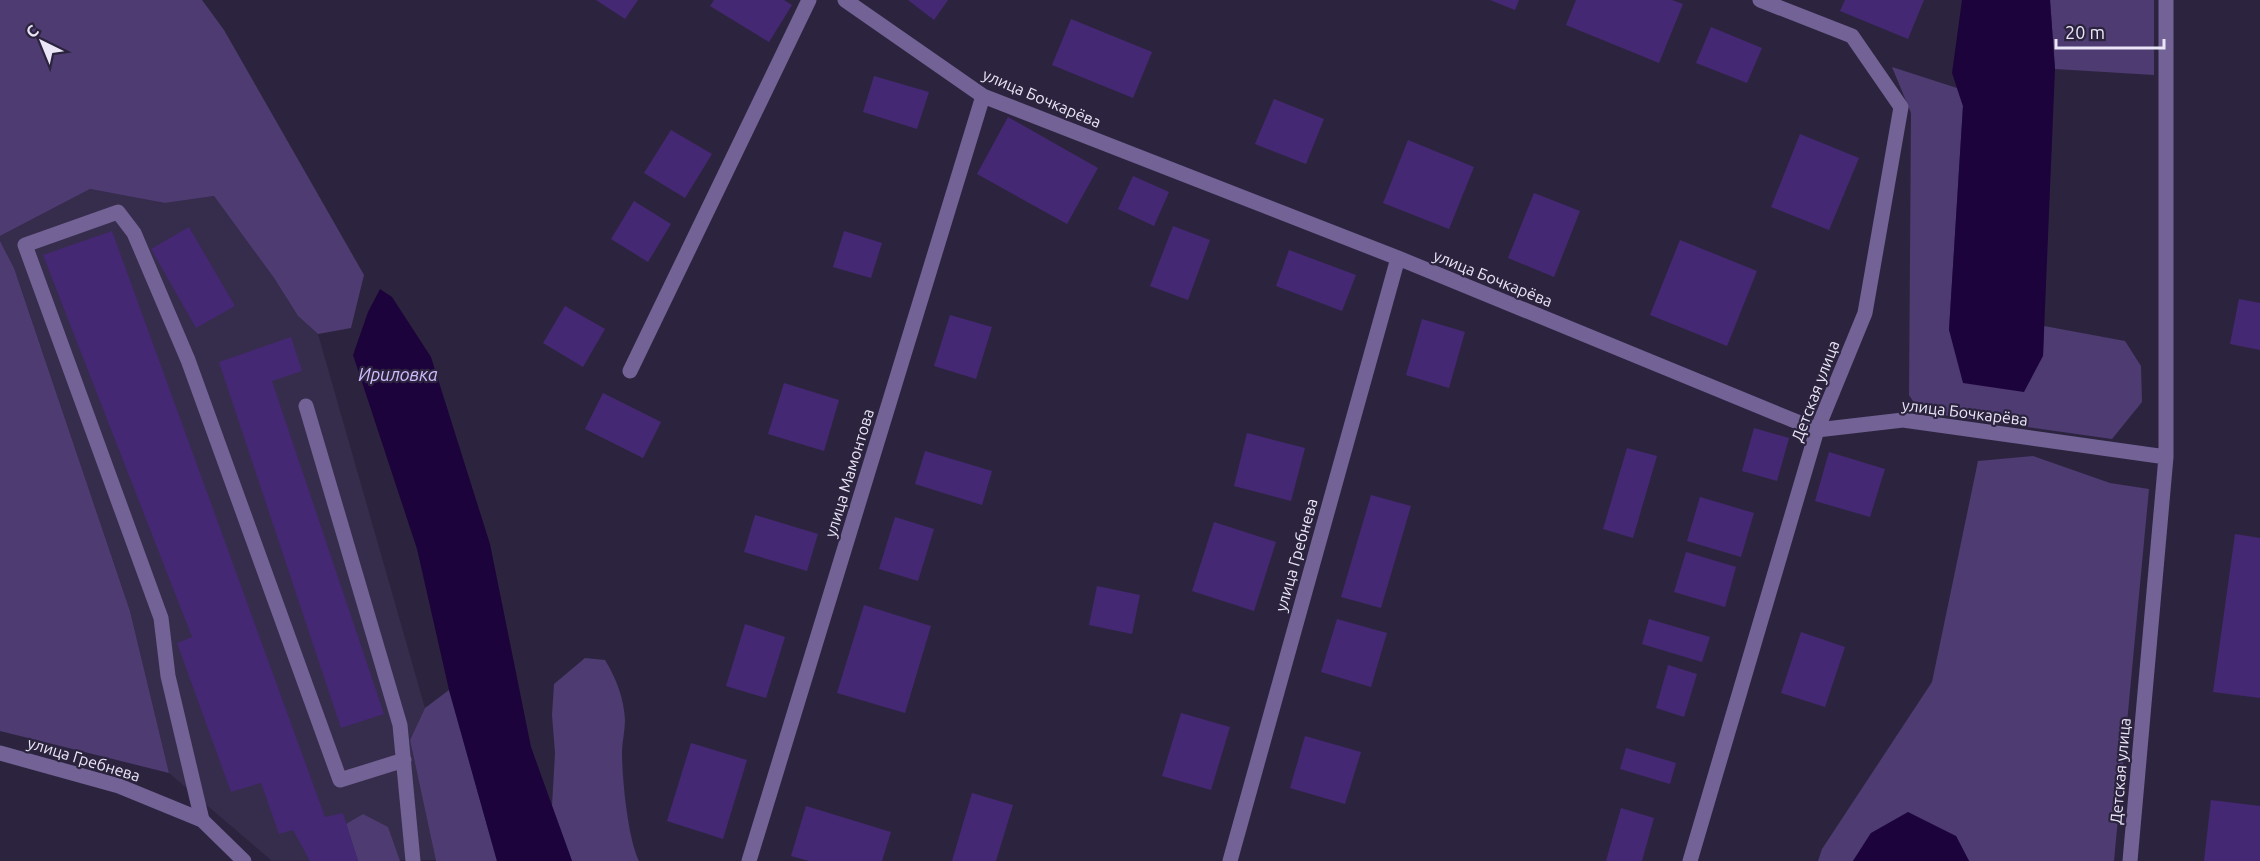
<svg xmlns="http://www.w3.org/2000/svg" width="2260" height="861" font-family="Ubuntu,sans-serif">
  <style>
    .built { fill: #362c4b }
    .green { fill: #4d3b71 }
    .water { fill: #1d033c }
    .building { fill: #452873 }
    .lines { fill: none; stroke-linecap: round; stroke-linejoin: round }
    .service { stroke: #726296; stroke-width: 15 }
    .minor { stroke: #726296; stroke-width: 15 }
    .labels { text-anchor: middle; stroke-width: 4.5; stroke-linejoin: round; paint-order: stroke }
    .street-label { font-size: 16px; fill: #eae6f7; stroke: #2c243e }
    .water-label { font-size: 18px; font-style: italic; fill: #d0bdff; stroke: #2c243e }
  </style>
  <rect width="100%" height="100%" fill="#2c243e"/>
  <path class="built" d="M 90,189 L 165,203 L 214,196 L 274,278 L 298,316 L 318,334 L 425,708 L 410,740 L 436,860 L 272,861 L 169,773 L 130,611 L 14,268 L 0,241 L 0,236 Z"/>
  <path class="green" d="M 0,0 L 202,0 L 224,30 L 364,275 L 351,328 L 318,334 L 298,316 L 274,278 L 214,196 L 165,203 L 90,189 L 0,236 Z
    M 2050,0 L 2154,0 L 2154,75 L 2055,69 Z
    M 1892,67 L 1957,88 L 1963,106 L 1949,330 L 2043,356 L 2044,326 L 2125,341 L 2141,366 L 2142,402 L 2112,439 L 1920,412 L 1909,395 L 1911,113 Z
    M 0,241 L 14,268 L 130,611 L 169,773 L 0,731 Z
    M 2033,456 L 2110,483 L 2149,489 L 2114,861 L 1969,861 L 1956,836 L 1871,833 L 1853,861 L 1818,861 L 1822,849 L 1932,682 L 1978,461 Z
    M 585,658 L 605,660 C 616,678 624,698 625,720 C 625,731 622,742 622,752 C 622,779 628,839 639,861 L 572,861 L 552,806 L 555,753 L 552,715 L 554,684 Z
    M 449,690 L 497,861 L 436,861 L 410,740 L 425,708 Z
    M 363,814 L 388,827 L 400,861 L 358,861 L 346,824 Z"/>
  <path class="water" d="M 1962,0 L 2050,0 L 2055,69 L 2043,356 L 2024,392 L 1963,383 L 1949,330 L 1963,106 L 1952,73 Z
    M 380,289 L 392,297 L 431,357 L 490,544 L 531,747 L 572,861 L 497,861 L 449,690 L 417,549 L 353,355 L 368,312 Z
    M 1908,812 L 1956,836 L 1969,861 L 1853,861 L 1871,833 Z"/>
  <path class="building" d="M 596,0 L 638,0 L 625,19 Z
    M 714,0 L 784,0 L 792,5 L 769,42 L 710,6 Z
    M 908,0 L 948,0 L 934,20 Z
    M 1490,0 L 1519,0 L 1515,10 Z
    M 1576,0 L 1672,0 L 1683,4 L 1659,63 L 1566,25 Z
    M 1845,0 L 1924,0 L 1908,39 L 1840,11 Z
    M 1071,19 L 1152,52 L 1133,98 L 1052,65 Z
    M 1711,27 L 1762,48 L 1747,83 L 1696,63 Z
    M 874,76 L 929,92 L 917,129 L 863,112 Z
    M 1274,99 L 1324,119 L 1306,164 L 1255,144 Z
    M 1008,117 L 1098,168 L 1067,224 L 977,174 Z
    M 671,130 L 712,154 L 685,198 L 644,173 Z
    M 1800,134 L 1859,158 L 1829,230 L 1771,207 Z
    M 1408,140 L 1474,167 L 1449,229 L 1383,203 Z
    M 1133,176 L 1169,192 L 1154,226 L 1118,209 Z
    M 1534,193 L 1580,211 L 1554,277 L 1508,258 Z
    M 634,201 L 671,224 L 648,262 L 611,239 Z
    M 1173,226 L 1210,240 L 1188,300 L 1150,286 Z
    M 189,227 L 235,306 L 196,328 L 151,249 Z
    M 112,231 L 325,817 L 343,813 L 358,861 L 310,861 L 293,830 L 279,834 L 261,783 L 231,792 L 177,643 L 192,637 L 43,255 Z
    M 844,231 L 882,243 L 871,278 L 833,267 Z
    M 1680,240 L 1757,271 L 1727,346 L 1650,315 Z
    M 1289,250 L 1356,275 L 1342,311 L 1276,286 Z
    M 2239,299 L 2260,303 L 2260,350 L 2230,344 Z
    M 565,306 L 605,329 L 583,367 L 543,343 Z
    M 950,315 L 992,327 L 976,379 L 934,366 Z
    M 1422,319 L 1465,332 L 1449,388 L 1406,375 Z
    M 291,337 L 302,371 L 272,381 L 384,714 L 341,728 L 219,362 Z
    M 784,383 L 839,400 L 824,451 L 768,434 Z
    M 603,393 L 661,422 L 643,458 L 585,429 Z
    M 1754,428 L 1789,438 L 1777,481 L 1742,471 Z
    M 1247,433 L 1305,448 L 1291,501 L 1234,486 Z
    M 1627,448 L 1657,456 L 1633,538 L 1603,529 Z
    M 925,451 L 992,471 L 982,505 L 915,484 Z
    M 1829,452 L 1885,469 L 1870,517 L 1815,501 Z
    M 1371,495 L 1411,506 L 1381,608 L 1341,597 Z
    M 1700,497 L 1754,513 L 1741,557 L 1687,541 Z
    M 755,515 L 818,534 L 807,571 L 744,552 Z
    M 895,517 L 934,529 L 918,581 L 879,569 Z
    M 1214,522 L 1276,542 L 1254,611 L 1192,591 Z
    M 2235,534 L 2260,538 L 2260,698 L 2213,692 Z
    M 1686,552 L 1736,567 L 1725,607 L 1674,592 Z
    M 1097,586 L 1140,595 L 1132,634 L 1089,625 Z
    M 864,605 L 931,626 L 905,713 L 837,693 Z
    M 1337,619 L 1387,633 L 1371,687 L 1321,672 Z
    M 1649,619 L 1710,637 L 1702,662 L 1642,644 Z
    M 745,624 L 785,637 L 766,698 L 726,686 Z
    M 1801,632 L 1845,647 L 1825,707 L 1781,693 Z
    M 1668,665 L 1697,674 L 1684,717 L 1656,708 Z
    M 1181,713 L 1230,727 L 1211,790 L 1162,776 Z
    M 1305,736 L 1361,752 L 1345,804 L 1290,788 Z
    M 691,743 L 747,760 L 723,839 L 667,821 Z
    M 1626,748 L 1676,763 L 1670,784 L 1620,769 Z
    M 972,793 L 1013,805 L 996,861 L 952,861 Z
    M 2211,800 L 2260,806 L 2260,861 L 2204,861 Z
    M 806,806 L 891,832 L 882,861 L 809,861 L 791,856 Z
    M 1621,808 L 1654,818 L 1642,861 L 1606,861 Z"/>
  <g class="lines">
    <path class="service" d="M 306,406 L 400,725 L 413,861
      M 202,820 L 168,676 L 161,618 L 25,245 L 118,212 L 134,233 L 188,360 L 340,780 L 404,760"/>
    <path class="minor" d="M 845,0 L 983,96 L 1398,258 L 1817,430 L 1903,420 L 2166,457
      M 630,371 L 809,0
      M 0,753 L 119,786 L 202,820 L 244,861
      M 749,861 L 983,96
      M 1230,861 L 1398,258
      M 1690,861 L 1817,430 L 1865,313 L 1901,107 L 1852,36 L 1760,0
      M 2130,861 L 2166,457 L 2166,0"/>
  </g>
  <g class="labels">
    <g class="street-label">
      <text transform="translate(1042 98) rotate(23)" y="6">улица Бочкарёва</text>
      <text transform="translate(1493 278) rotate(22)" y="6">улица Бочкарёва</text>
      <text transform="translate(1815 391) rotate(-69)" y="6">Детская улица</text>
      <text transform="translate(1965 412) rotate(7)" y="6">улица Бочкарёва</text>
      <text transform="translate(849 473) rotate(-73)" y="6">улица Мамонтова</text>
      <text transform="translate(1296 555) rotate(-74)" y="6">улица Гребнева</text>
      <text transform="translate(84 759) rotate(17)" y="6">улица Гребнева</text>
      <text transform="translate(2120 771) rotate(-85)" y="6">Детская улица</text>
    </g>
    <g class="water-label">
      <text x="398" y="381">Ириловка</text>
    </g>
  </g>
  <g transform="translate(42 42) rotate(317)" stroke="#2c243e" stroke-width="4.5" paint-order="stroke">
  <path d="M0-4.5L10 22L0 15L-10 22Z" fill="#eae6f7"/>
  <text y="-9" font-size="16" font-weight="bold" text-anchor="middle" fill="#eae6f7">С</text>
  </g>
  <path d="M2056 39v9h108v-9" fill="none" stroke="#eae6f7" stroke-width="3"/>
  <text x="2065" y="39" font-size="18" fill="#eae6f7" stroke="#2c243e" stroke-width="4.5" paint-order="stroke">20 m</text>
</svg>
